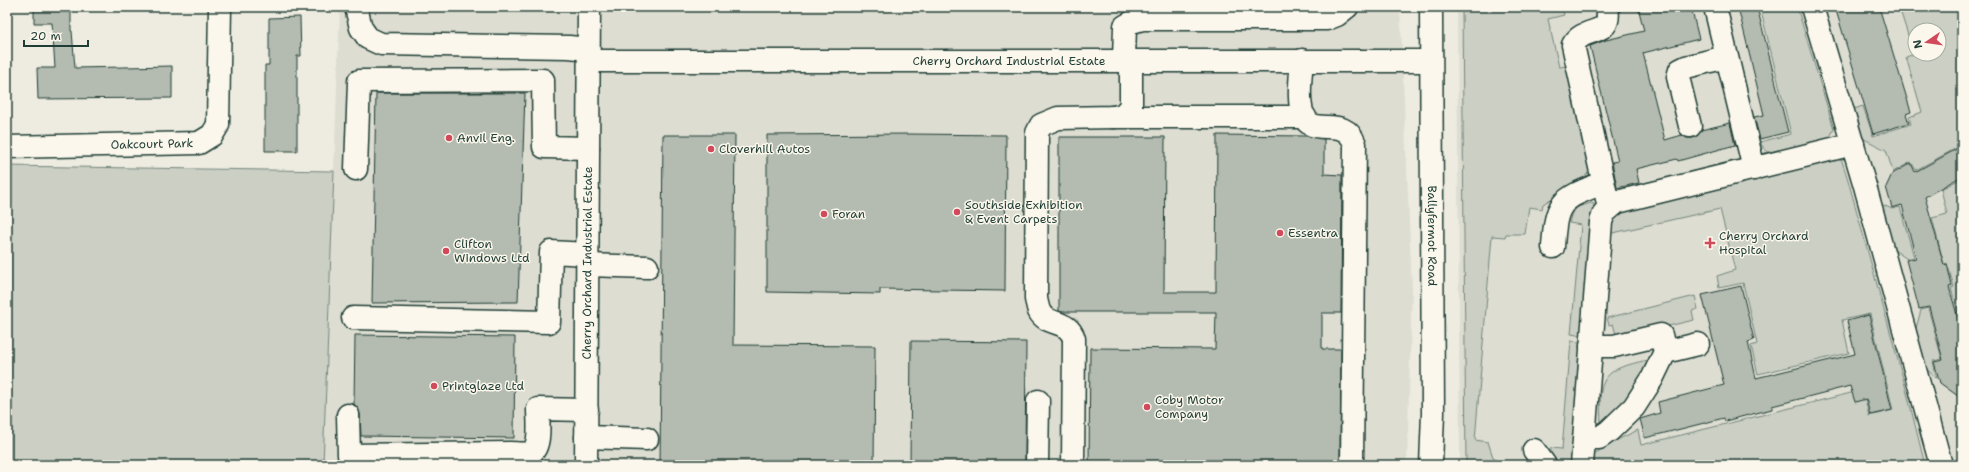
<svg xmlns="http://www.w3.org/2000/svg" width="1969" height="472" font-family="'Shantell Sans',sans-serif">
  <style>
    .built { fill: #ddddd2; fill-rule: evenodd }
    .green { fill: #cbcfc4; stroke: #75867c; fill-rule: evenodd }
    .building { fill: #b4bbb0; stroke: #1f3d34 }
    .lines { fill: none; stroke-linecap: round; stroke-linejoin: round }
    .minor-casing { stroke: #1f3d34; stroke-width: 25 }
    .major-casing { stroke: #1f3d34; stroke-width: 25 }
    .minor { stroke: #fbf7ec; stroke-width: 22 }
    .major { stroke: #fbf7ec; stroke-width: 22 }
    .poi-dot { fill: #d1495b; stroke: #fbf7ec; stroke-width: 1.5 }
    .labels { text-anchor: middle; stroke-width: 3; stroke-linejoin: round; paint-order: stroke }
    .street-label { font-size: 12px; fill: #1f3d34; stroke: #fbf7ec }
    .poi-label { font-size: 12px; fill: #1f3d34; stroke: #fbf7ec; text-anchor: start }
  </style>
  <rect width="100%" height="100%" fill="#eeece1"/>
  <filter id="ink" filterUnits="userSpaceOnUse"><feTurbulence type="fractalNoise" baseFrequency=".025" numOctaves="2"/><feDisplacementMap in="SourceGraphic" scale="8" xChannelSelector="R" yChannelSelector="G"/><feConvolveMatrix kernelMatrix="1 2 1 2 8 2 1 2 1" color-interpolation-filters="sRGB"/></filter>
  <g filter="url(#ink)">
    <path class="built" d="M 340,7 L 1400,7 L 1412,288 L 1407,465 L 323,465 Z
      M 1457,7 L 1962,7 L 1962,465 L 1460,465 ZM 1915,30 L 1939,30 L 1939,54 L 1915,54 Z"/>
    <path class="green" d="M 1462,7 L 1562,7 L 1564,15 L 1548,19 L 1559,67 L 1569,66 L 1590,162 L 1588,173 L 1583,179 L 1543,204 L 1542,209 L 1529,207 L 1525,234 L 1506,234 L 1505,237 L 1492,236 L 1475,440 L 1488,442 L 1493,457 L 1498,463 L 1515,465 L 1466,465 Z
      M 1760,7 L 1797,7 L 1834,129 L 1830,137 L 1823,142 L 1770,154 L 1764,149 L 1760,142 L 1791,134 Z
      M 1899,7 L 1962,7 L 1962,145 L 1916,170 L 1911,162 L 1893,172 L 1886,150 L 1860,137 L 1851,110 L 1863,106 L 1873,136 L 1911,124 L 1909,117 L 1922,112 L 1906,57 L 1914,54 ZM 1915,30 L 1939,30 L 1939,54 L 1915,54 Z
      M 1835,158 L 1842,161 L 1848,180 L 1906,389 L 1925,465 L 1590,465 L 1594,454 L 1613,442 L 1638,430 L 1641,445 L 1863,390 L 1869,416 L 1893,410 L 1870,314 L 1842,320 L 1849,353 L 1758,374 L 1751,346 L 1757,344 L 1743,283 L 1719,288 L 1717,276 L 1735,270 L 1720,209 L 1613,233 L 1608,230 L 1611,220 L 1621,211 Z
      M 7,166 L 334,171 L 323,465 L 7,465 Z
      M 1962,178 L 1962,327 L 1951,288 L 1954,287 L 1947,263 L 1944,264 L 1932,218 L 1947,214 L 1941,189 Z
      M 1591,203 L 1594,204 L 1583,336 L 1571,334 L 1581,225 L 1569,223 L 1571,216 L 1577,207 Z
      M 1881,204 L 1892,209 L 1900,207 L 1914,257 L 1907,259 L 1894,250 Z
      M 1695,296 L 1698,309 L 1692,311 L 1694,320 L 1617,338 L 1613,324 L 1609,325 L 1607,318 Z
      M 1928,308 L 1942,359 L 1933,361 L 1937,379 L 1923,366 L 1915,332 L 1921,310 Z
      M 1571,341 L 1583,342 L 1572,465 L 1557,465 L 1551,454 L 1551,448 L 1562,449 Z
      M 1652,360 L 1622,411 L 1601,427 C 1601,399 1593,374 1628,365 C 1635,363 1644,360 1652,360 Z"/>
    <path class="building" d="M 34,7 L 71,7 L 71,31 L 72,31 L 75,68 L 172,66 L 172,98 L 38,99 L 37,68 L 55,68 L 52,23 L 34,23 Z
      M 1638,7 L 1691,7 L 1699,39 L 1643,53 L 1665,140 L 1682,135 L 1687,138 L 1693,138 L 1698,135 L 1701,130 L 1730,123 L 1735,145 L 1678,161 L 1677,159 L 1636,169 L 1639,183 L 1617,188 L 1612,162 L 1618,161 L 1590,46 L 1606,40 L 1644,31 Z
      M 1738,7 L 1757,7 L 1788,132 L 1760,139 L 1754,117 L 1764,115 Z
      M 1835,7 L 1879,7 L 1911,112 L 1906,114 L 1909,123 L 1873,134 Z
      M 300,17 L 301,56 L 297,56 L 297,151 L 265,151 L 265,65 L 269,65 L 269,18 Z
      M 376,93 L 525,93 L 518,302 L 372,303 Z
      M 910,134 L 1006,135 L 1005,291 L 880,289 L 880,294 L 767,292 L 767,135 Z
      M 663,135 L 735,135 L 733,345 L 875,346 L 874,465 L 660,465 Z
      M 1217,135 L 1306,136 L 1324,139 L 1324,174 L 1342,175 L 1341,313 L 1322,313 L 1322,349 L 1341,349 L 1340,465 L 1089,465 L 1090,348 L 1215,349 L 1216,312 L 1063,312 L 1059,311 L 1059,137 L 1165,137 L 1164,292 L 1216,292 Z
      M 1962,146 L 1962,176 L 1925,197 L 1944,265 L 1947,264 L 1952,286 L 1949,287 L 1962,332 L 1962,399 L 1940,383 L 1934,362 L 1943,360 L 1929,307 L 1919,309 L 1906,260 L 1916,258 L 1902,205 L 1892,208 L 1886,187 L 1892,174 L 1911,163 L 1915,172 Z
      M 1741,286 L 1754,340 L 1748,342 L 1756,378 L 1855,354 L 1847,321 L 1869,315 L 1892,410 L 1870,415 L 1866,399 L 1855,402 L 1850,386 L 1772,406 L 1772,409 L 1725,421 L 1724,418 L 1645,438 L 1640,419 L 1660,413 L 1658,402 L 1724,385 L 1702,295 Z
      M 355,335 L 515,337 L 514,438 L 361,436 L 360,414 L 358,408 L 354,404 Z
      M 911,341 L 1026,342 L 1025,465 L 910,465 Z"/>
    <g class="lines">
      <g class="minor-casing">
        <g id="minor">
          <path d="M 356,7 L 361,28 L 368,38 L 381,44 L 569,47 L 588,49"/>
          <path d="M 1607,7 C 1613,39 1585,24 1573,45 L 1609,208"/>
          <path d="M 1715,7 L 1754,169"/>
          <path d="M 1812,7 L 1865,186 L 1941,465"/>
          <path d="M 1124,60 L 1125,26 L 1132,22 L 1143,19 L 1327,19 L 1337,15 L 1347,7"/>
          <path d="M 1302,60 C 1301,75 1298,92 1301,107 C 1307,145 1343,110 1355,144 L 1352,465"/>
          <path id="s1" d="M 589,61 L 1430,61"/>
          <path d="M 1112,117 L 1305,117"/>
          <path d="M 1690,126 L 1678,77 L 1680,70 L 1686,67 L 1726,57"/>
          <path id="s2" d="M 7,147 L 199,143 L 212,135 L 218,125 L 220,7"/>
          <path d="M 356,169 L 359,81 L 543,80 L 544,147 L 588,148"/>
          <path d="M 1553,247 C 1556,201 1560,200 1602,183"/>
          <path d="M 588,265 L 647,267"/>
          <path d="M 353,318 L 549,322 L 551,252 L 587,254"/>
          <path d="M 1665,352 L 1698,344"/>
          <path d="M 348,415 L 349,455 L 510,453 C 516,453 523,454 529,453 C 542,450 538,420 538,409 L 587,410"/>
          <path d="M 586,437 L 647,439"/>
          <path d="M 1585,438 L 1599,438 L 1609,431 L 1634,407 L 1652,379 L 1665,352 L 1661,335 L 1614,346 L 1591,346"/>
          <path d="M 1534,450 L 1545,465"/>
          <path id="s3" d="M 586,465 L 589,7"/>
          <path d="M 1037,465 L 1038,401"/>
          <path d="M 1073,465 L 1074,339 C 1068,318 1047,327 1039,311 C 1038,308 1037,303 1036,299 L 1037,133 L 1041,125 L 1058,118 L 1114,117 L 1123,115 L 1131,106 L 1131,60"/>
          <path d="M 1582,465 L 1601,222 L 1604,213 L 1617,202 L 1853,144"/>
        </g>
      </g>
      <g class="major-casing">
        <g id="major">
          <path id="s4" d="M 1431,7 L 1433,413 L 1431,465"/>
        </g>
      </g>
      <use href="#minor" class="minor"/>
      <use href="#major" class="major"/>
    </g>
  </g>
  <g class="poi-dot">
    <circle cx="449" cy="138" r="4"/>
    <circle cx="711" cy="149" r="4"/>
    <circle cx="957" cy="212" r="4"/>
    <circle cx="824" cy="214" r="4"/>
    <circle cx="1280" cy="233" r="4"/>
    <path d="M1708 237h4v4h4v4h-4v4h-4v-4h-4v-4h4z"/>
    <circle cx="446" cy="251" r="4"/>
    <circle cx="434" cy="386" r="4"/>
    <circle cx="1147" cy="407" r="4"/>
  </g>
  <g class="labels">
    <g class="street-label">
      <text dy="4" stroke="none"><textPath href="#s1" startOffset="420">Cherry Orchard Industrial Estate</textPath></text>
      <text dy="4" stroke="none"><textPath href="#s2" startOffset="145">Oakcourt Park</textPath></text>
      <text dy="4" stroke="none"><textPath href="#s4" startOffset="229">Ballyfermot Road</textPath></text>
      <text dy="4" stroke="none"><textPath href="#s3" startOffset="202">Cherry Orchard Industrial Estate</textPath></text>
    </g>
    <g class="poi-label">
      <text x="457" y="142">Anvil Eng.</text>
      <text x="719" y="153">Cloverhill Autos</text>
      <text x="965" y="209">Southside Exhibition<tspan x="965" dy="14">&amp; Event Carpets</tspan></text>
      <text x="832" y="218">Foran</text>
      <text x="1288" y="237">Essentra</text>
      <text x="1719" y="240">Cherry Orchard<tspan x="1719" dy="14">Hospital</tspan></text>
      <text x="454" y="248">Clifton<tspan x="454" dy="14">Windows Ltd</tspan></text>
      <text x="442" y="390">Printglaze Ltd</text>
      <text x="1155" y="404">Coby Motor<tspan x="1155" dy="14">Company</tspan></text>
    </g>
  </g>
  <rect width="1969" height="472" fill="none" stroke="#fbf7ec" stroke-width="24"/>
  <rect x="12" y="12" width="1945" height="448" fill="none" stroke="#1f3d34" stroke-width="1.5" filter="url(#ink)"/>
  <g transform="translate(1927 42) rotate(257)"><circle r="19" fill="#fbf7ec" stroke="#a3ada2"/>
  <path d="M0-3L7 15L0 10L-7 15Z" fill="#d1495b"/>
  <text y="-6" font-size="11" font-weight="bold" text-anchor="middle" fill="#1f3d34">N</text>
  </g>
  <path d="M24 40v6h64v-6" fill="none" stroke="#1f3d34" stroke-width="2"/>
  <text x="30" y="40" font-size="12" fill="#1f3d34" stroke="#fbf7ec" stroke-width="3" paint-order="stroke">20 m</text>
</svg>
